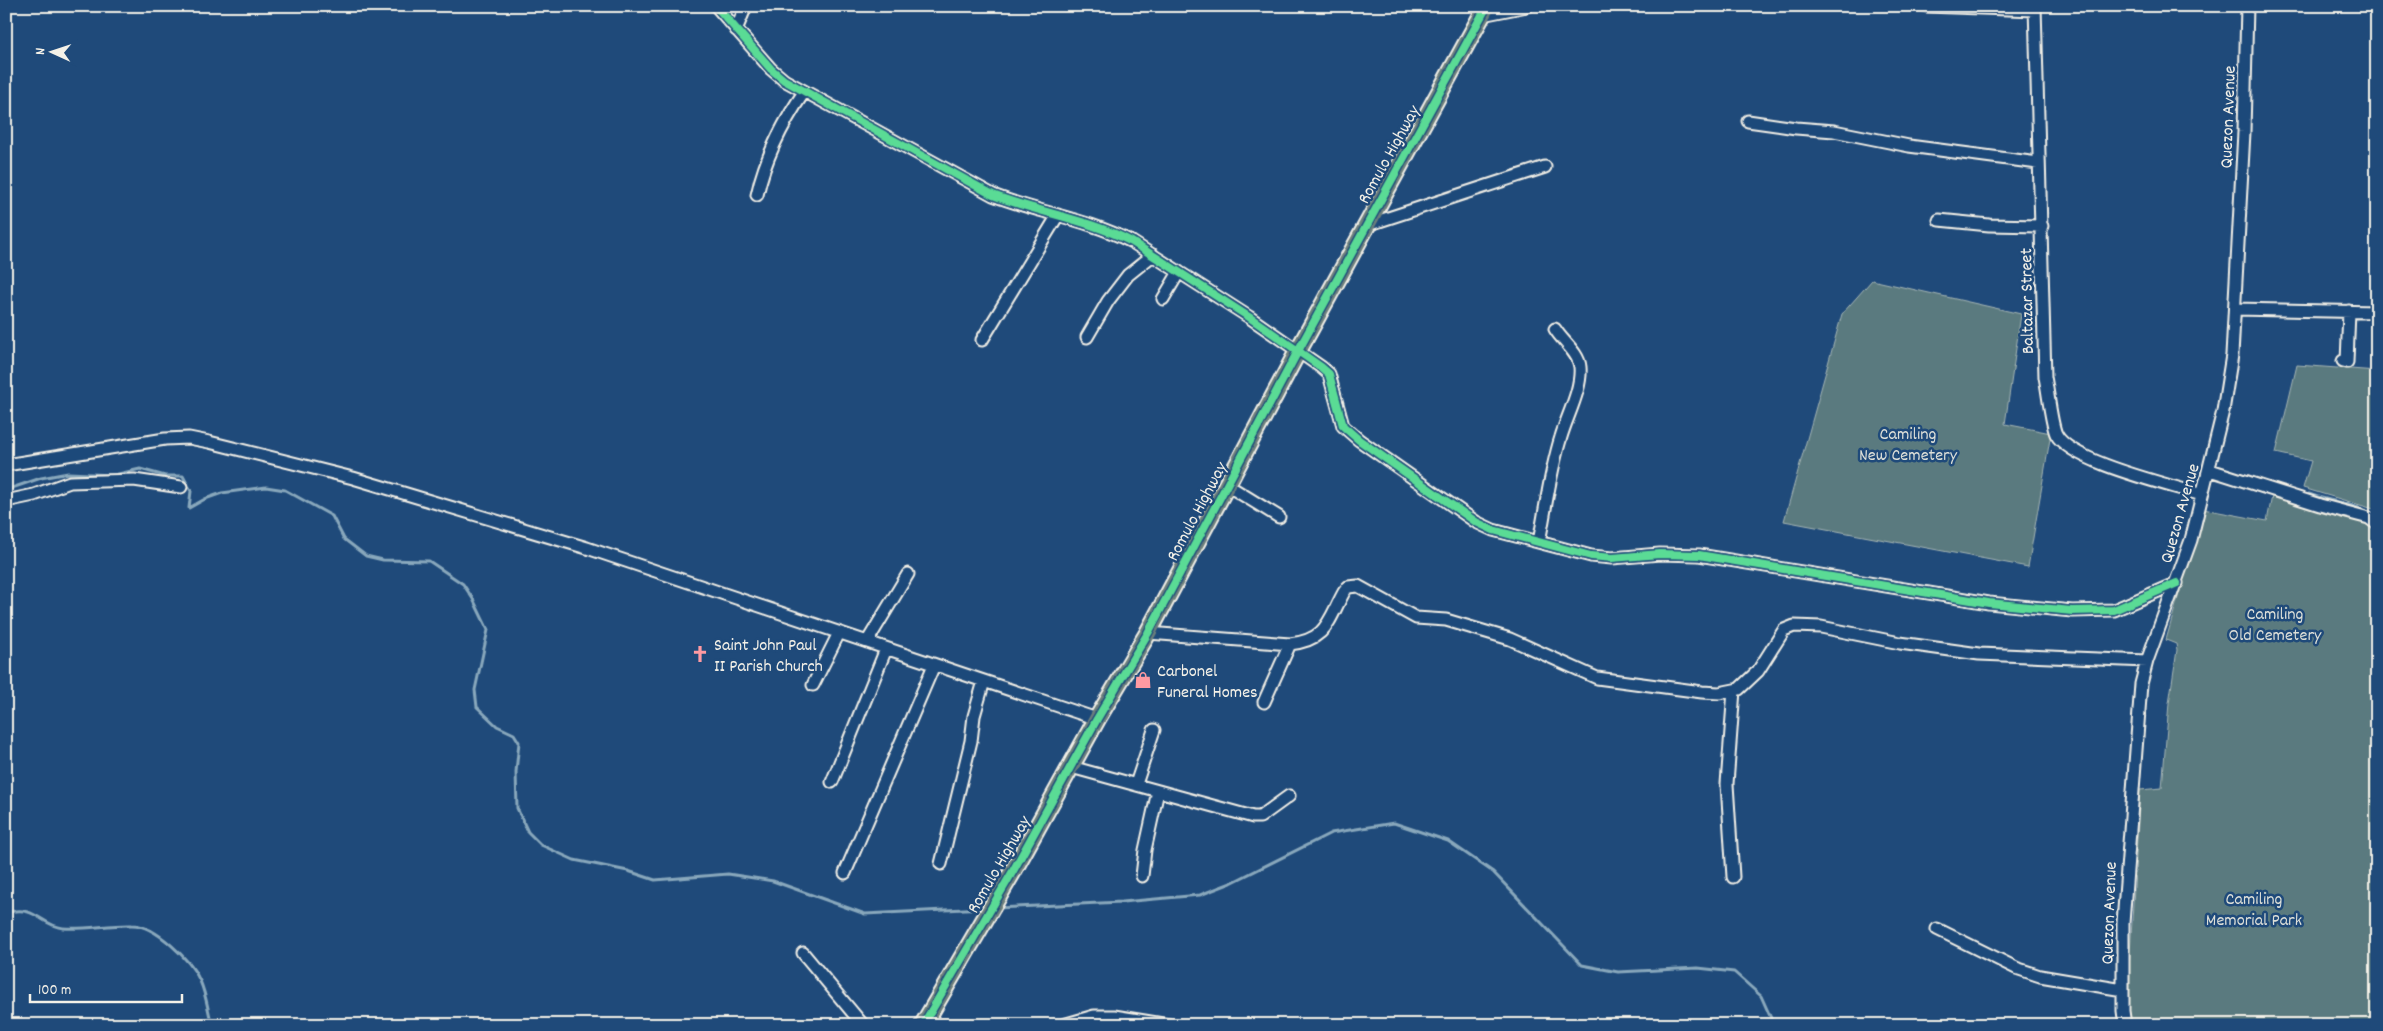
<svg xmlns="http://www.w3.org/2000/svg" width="2383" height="1031" font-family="Dekko,sans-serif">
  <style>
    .green { fill: #5a7a7f; stroke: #a7b6b4 }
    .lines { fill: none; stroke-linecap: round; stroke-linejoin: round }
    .stream { stroke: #89a8bc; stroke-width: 3 }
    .minor-casing { stroke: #f4f1e8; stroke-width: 15 }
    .highway-casing { stroke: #f4f1e8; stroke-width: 20 }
    .minor { stroke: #1f4a7a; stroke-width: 11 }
    .highway { stroke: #6c7f7c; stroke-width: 16 }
    .cycleway-casing { stroke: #1f4a7a; stroke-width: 11 }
    .cycleway { stroke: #5adb95; stroke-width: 8 }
    .labels { text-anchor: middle; stroke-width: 5; stroke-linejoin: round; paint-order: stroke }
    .street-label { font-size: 18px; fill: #f4f1e8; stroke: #1f4a7a }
    .park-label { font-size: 18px; fill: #dddfd8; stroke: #1f4a7a }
    .poi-label { font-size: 18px; fill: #f4f1e8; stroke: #1f4a7a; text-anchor: start }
  </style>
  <rect width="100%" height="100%" fill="#1f4a7a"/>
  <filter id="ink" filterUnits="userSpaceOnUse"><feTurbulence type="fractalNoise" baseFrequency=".02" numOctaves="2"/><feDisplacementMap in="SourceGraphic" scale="10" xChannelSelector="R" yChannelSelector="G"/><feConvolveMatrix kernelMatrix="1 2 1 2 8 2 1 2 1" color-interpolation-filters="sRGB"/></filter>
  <g filter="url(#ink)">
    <path class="green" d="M 1872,280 L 2021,314 L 2005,424 L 2051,433 L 2028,567 L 1784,521 L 1842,314 Z
      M 2297,365 L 2377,371 L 2377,510 L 2303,488 L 2311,461 L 2276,453 Z
      M 2272,496 L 2367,521 L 2377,529 L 2377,1025 L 2130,1025 L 2127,1002 L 2140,790 L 2162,788 L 2169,703 L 2177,650 L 2176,644 L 2166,640 L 2203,509 L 2267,521 Z"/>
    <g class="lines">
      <path class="stream" d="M 6,490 L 41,478 L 68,473 L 114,475 L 140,469 L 165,476 L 183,476 L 191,491 L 189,508 L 205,499 L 222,493 L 266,487 L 285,490 L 332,516 L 344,539 L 366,556 L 383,560 L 429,561 L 463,584 L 473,599 L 488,630 L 475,690 L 477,707 L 497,726 L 514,734 L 519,742 L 516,772 L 517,808 L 528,832 L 541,845 L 574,860 L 628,871 L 655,880 L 728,874 L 773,881 L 865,914 L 985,908
        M 2309,494 C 2329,502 2351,502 2370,513
        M 996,908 L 1122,902 L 1200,895 L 1231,883 L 1331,833 L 1394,823 L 1448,841 L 1493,872 L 1582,965 L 1618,972 L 1698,968 L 1734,972 L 1761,996 L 1774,1025
        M 6,913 C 36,904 41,926 63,928 C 86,930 109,924 132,925 C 155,925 191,960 200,981 C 206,994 208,1011 212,1025"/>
      <g class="minor-casing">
        <path id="minor" d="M 716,6 L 771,69 L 784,80 L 993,195 C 1039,213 1088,219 1132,242 L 1249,317 L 1321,367 L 1329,374 L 1343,426 L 1359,440 L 1476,522 L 1493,530 L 1591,556 L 1612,558 L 1660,554 L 1699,555 L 1989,603 L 2072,611 L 2114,610 L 2177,583
          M 1926,6 L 2035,10
          M 2035,6 L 2045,377 C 2048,391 2051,423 2056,434 C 2070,462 2171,485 2202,495
          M 1482,15 L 1527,6
          M 736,30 L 746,6
          M 1748,121 L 1796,128 L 1834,131 L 1909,146 L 2038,163
          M 757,195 C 765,158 783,123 804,92
          M 1939,220 L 1989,225 L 2042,226
          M 1367,225 L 1545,167
          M 1163,299 L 1179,272
          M 2236,309 L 2377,312
          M 1087,337 L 1108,301 L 1128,275 L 1153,255
          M 982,340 L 1058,215
          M 2343,361 L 2347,362 L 2349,311
          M 6,465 L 165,439 L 189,438 L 209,442 L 353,478 L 587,548 L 1097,719
          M 2210,470 L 2320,505 L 2369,518 L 2377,524
          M 1227,485 L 1279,517
          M 6,501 L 34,495 L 70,482 L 134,480 L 181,487
          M 1539,542 C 1546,507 1550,471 1561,437 C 1567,416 1582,389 1580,367 C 1579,353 1562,341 1555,329
          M 1148,633 L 1290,644 C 1327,640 1328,621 1344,592 L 1348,587 L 1358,586 L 1416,618 L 1446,620 L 1510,639 L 1597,678 L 1702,692 L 1719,693 L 1739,689 L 1758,671 L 1784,630 L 1794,626 L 1821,627 L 1900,643 L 1979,654 L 2147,661
          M 867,642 L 908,574
          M 813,685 L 839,633
          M 1264,702 L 1290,644
          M 1071,767 L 1253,817 L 1260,817 L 1289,796
          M 832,782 L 886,649
          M 1136,784 L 1154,730
          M 941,864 L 971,741 L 974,716 L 984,681
          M 845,873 L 934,665
          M 1142,876 L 1145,850 L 1158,791
          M 1733,877 L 1727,784 L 1734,690
          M 1937,929 L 2016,968 L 2040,976 L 2123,990
          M 803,953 L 863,1025
          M 1063,1025 L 1094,1016 L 1114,1016 L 1169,1025
          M 2125,1025 L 2123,1011 L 2123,923 L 2141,684 L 2147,661 L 2191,540 L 2223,411 L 2232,355 L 2244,132 L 2247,6"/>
      </g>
      <g class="highway-casing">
        <path id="highway" d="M 923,1025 L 1013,871 L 1097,719 L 1148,633 L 1298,351 L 1487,6"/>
      </g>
      <use href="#minor" class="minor"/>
      <use href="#highway" class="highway"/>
      <g class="cycleway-casing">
        <path id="cycleway" d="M 716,6 L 771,69 L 784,80 L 993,195 C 1039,213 1088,219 1132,242 L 1249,317 L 1321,367 L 1329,374 L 1343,426 L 1359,440 L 1476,522 L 1493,530 L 1591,556 L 1612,558 L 1660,554 L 1699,555 L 1989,603 L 2072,611 L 2114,610 L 2177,583
          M 923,1025 L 1013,871 L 1097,719 L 1148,633 L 1298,351 L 1487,6"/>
      </g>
      <use href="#cycleway" class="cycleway"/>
    </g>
  </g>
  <defs>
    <g id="church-bare" transform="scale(1.35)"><path d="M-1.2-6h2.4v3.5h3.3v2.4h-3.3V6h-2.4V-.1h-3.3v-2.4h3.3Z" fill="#ff9aa2" stroke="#1f4a7a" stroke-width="2.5" paint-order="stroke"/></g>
    <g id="shop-bare" transform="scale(1.35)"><path d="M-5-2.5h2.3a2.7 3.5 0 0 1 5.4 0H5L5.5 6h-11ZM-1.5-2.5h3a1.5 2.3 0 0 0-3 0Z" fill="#ff9aa2" stroke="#1f4a7a" stroke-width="2.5" paint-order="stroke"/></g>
  </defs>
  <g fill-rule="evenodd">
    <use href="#church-bare" x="700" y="654"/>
    <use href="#shop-bare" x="1143" y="680"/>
  </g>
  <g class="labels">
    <g class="street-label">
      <text transform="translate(2227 117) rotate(-88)" y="6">Quezon Avenue</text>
      <text transform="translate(1388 154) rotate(-61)" y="6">Romulo Highway</text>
      <text transform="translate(2026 301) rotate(-91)" y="6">Baltazar Street</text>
      <text transform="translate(1196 511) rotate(-62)" y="6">Romulo Highway</text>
      <text transform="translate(2179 513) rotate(-74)" y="6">Quezon Avenue</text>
      <text transform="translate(998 864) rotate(-60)" y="6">Romulo Highway</text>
      <text transform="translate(2108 913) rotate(-88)" y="6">Quezon Avenue</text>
    </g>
    <g class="park-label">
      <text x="1908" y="439">Camiling<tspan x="1908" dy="21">New Cemetery</tspan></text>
      <text x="2275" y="619">Camiling<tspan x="2275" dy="21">Old Cemetery</tspan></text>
      <text x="2254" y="904">Camiling<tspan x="2254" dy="21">Memorial Park</tspan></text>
    </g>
    <g class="poi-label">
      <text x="714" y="650">Saint John Paul<tspan x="714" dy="21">II Parish Church</tspan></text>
      <text x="1157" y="676">Carbonel<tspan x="1157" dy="21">Funeral Homes</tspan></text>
    </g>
  </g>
  <rect width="2383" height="1031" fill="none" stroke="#1f4a7a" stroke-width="25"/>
  <rect x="12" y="12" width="2358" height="1006" fill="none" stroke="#f4f1e8" stroke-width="2" filter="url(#ink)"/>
  <g transform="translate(52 52) rotate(273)" stroke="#1f4a7a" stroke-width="4" paint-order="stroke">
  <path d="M0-4L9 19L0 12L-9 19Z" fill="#f4f1e8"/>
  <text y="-8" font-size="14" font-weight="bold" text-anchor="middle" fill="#f4f1e8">N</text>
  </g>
  <path d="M30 994v8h152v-8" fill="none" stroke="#f4f1e8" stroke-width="2.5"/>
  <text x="38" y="994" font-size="15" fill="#f4f1e8" stroke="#1f4a7a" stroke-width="4" paint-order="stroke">100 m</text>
</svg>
